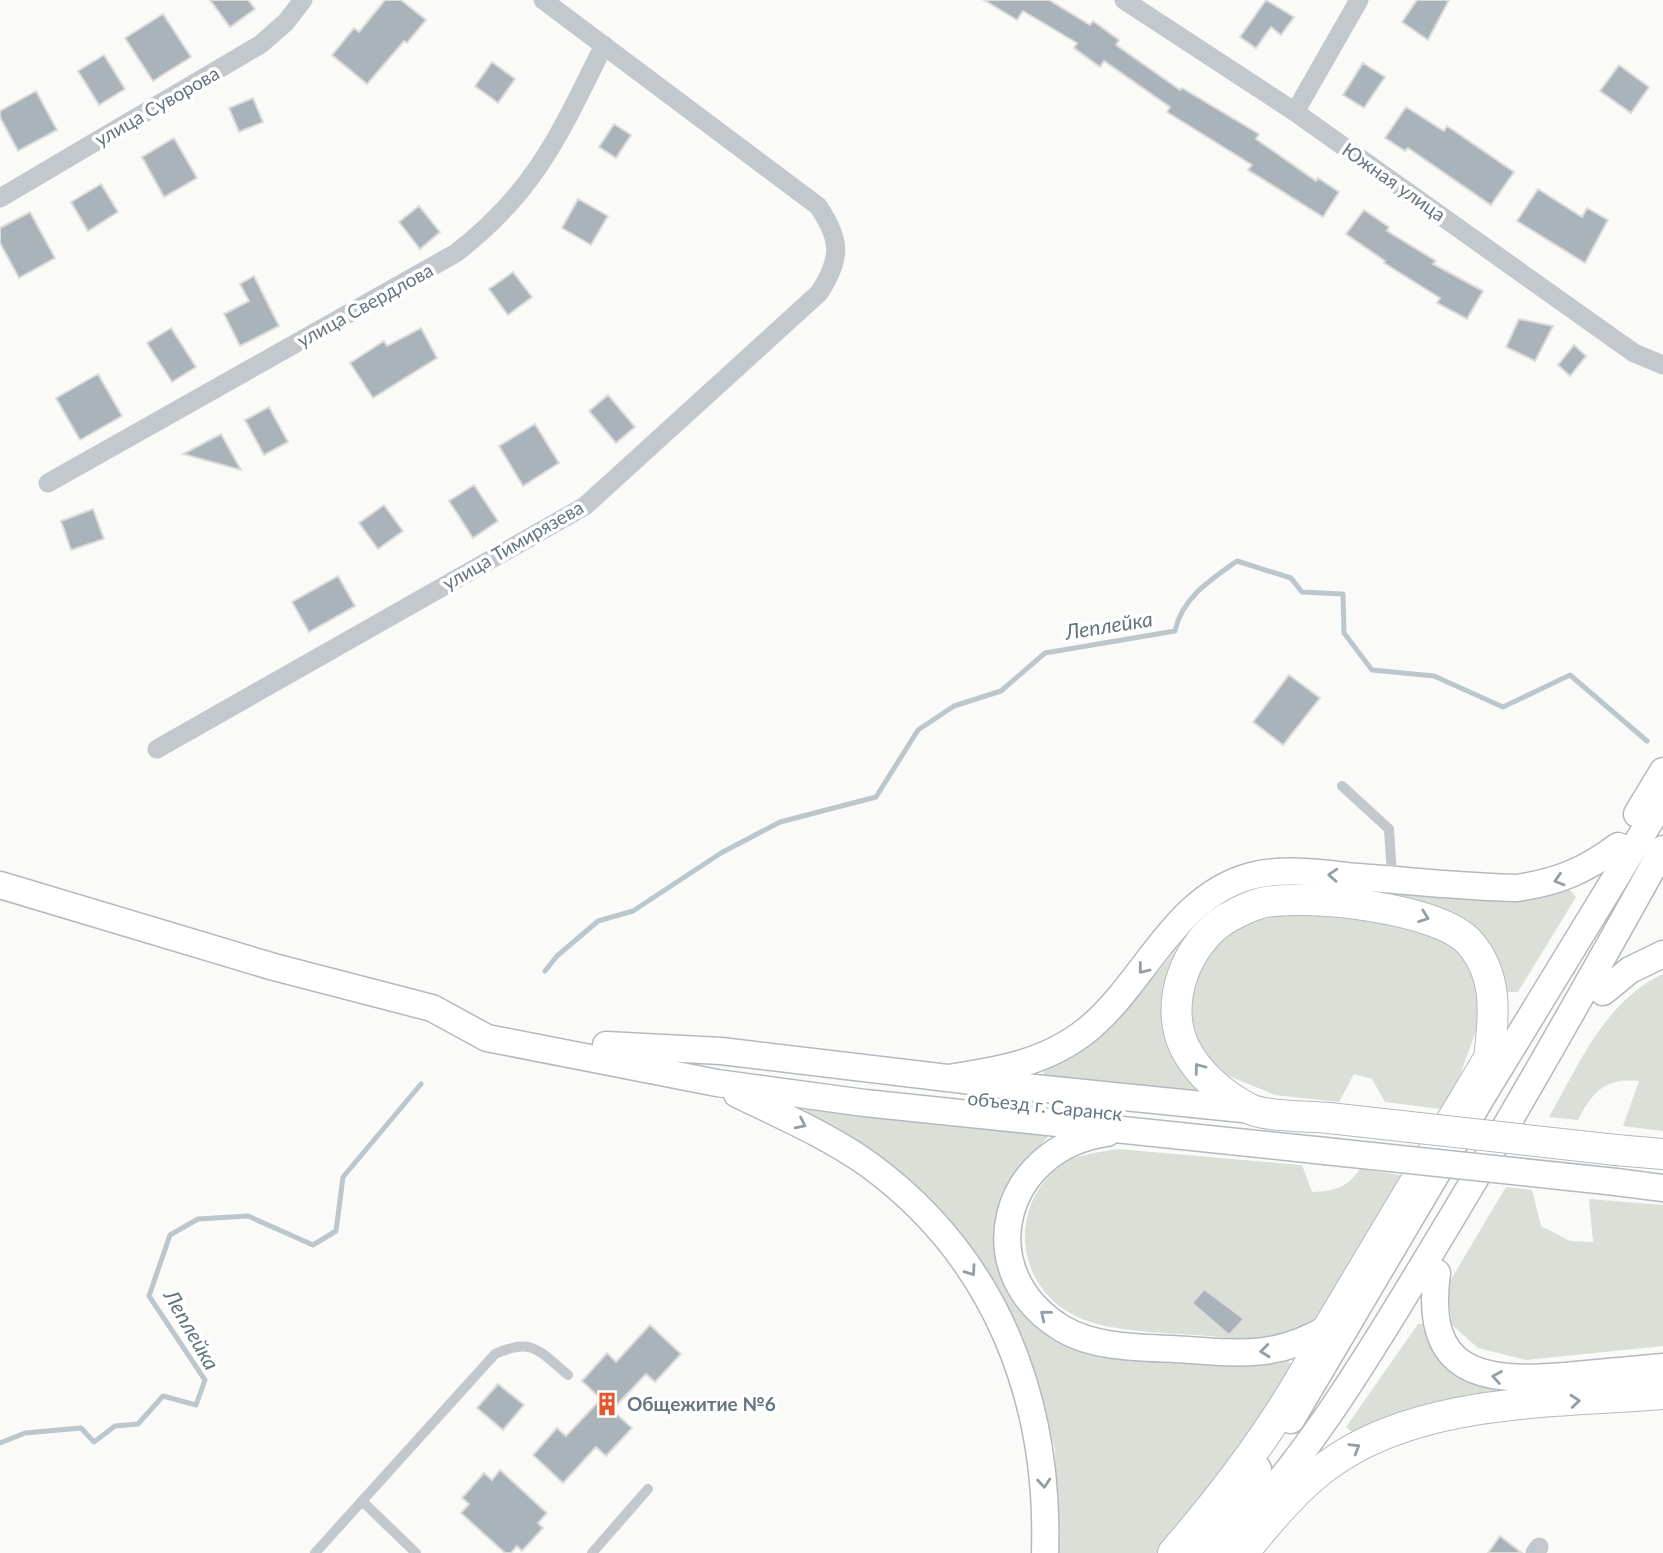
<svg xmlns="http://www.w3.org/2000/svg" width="1663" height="1553" font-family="Lato,sans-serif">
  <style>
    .green { fill: #dadfd7 }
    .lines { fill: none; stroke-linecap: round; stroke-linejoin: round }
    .stream { stroke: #bbc7cb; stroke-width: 5 }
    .building { fill: #aab3b9; stroke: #dcdcda; stroke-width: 2 }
    .secondary-casing { stroke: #b3babf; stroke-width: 29 }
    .primary-casing { stroke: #b5babe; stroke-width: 32 }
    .lane { stroke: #c3c8cc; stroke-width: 10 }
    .street { stroke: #c3c8cc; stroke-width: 19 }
    .secondary { stroke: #fff; stroke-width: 26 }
    .primary { stroke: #fff; stroke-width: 30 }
    .secondary-bridge-casing { stroke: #b3babf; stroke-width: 29; stroke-linecap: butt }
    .primary-bridge-casing { stroke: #b5babe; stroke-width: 32; stroke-linecap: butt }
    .secondary-bridge { stroke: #fff; stroke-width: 26 }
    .primary-bridge { stroke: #fff; stroke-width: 30 }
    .oneway { stroke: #939fa8 }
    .labels { text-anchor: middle; stroke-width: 7; stroke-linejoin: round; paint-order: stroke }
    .street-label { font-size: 19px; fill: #657683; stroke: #fff }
    .poi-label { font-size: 19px; font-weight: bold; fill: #657683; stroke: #fff; text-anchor: start }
    .water-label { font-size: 21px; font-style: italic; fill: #60757c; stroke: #fff }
  </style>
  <rect width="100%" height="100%" fill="#fafaf8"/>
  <path class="green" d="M 1569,889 L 1576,897 L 1518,992 L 1507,992 L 1499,967 L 1443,911 L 1393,893 L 1542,896 Z
    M 1303,910 L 1406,923 L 1453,940 L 1476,978 L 1481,1017 L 1455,1089 L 1440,1109 L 1385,1102 L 1372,1079 L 1354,1074 L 1339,1102 L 1275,1095 L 1224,1074 L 1195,1043 L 1190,991 L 1209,947 L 1247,918 Z
    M 1180,945 L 1164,990 L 1197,1087 L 1192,1095 L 1043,1078 L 1044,1069 C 1106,1045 1139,994 1180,945 Z
    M 1663,974 L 1663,1131 L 1623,1126 L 1639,1081 C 1605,1078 1593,1091 1578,1120 L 1549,1117 C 1580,1063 1604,1002 1663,974 Z
    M 807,1105 L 1051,1131 C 1045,1144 1035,1148 1026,1158 C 1012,1175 999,1197 996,1219 C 988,1263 1014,1323 1056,1339 C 1124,1367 1216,1365 1288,1361 L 1294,1367 L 1271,1405 L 1160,1553 L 1057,1553 L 1055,1449 L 1033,1369 L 1005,1305 L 805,1113 Z
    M 1118,1149 L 1302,1165 L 1312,1192 C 1335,1191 1347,1188 1360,1169 L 1407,1176 L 1320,1315 C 1303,1326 1283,1339 1262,1341 C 1245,1342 1226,1337 1209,1336 C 1167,1332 1104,1334 1068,1312 C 1011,1277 1011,1198 1066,1162 C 1079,1154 1102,1152 1118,1149 Z
    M 1506,1187 L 1532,1190 L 1541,1226 L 1570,1241 L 1593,1242 L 1589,1199 L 1663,1205 L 1663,1346 L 1526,1360 L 1478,1348 L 1452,1325 L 1447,1286 Z
    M 1418,1324 L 1423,1324 C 1438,1366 1458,1383 1502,1391 L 1500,1395 L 1354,1434 L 1346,1427 Z"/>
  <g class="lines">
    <path class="stream" d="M 545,971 L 557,956 L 598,921 L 633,911 L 721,853 L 780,822 L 876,797 L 918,730 L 954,706 L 1001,691 L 1045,653 L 1175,631 C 1182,598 1210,580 1237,561 L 1291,578 L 1302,592 L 1343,594 L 1344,633 L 1372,670 L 1434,676 L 1503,707 L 1570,675 L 1647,741
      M 0,1443 L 25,1433 L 81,1428 L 94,1442 L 115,1426 L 138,1424 L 163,1396 L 196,1405 L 205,1380 L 149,1296 L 170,1235 L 198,1219 L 248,1216 L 313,1245 L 336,1231 L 343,1177 L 421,1084"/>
  </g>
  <path class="building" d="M 210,0 L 248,0 L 255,9 L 230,27 Z
    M 385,0 L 401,0 L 426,20 L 407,43 L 404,41 L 367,84 L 332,55 L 354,28 L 359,32 Z
    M 984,0 L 1049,0 L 1090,25 L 1093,21 L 1119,40 L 1116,45 L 1180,90 L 1182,88 L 1259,134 L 1256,139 L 1316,181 L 1318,178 L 1339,192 L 1323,217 L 1248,170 L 1252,165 L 1167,112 L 1170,107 L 1104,61 L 1100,67 L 1074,48 L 1077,43 L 1023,11 L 1017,20 Z
    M 1266,0 L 1294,17 L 1281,35 L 1271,27 L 1256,48 L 1240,37 Z
    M 1417,0 L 1449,0 L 1428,40 L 1402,22 Z
    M 163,14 L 191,57 L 153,81 L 125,38 Z
    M 104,55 L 125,89 L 99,105 L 78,71 Z
    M 492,62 L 515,79 L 498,103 L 475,86 Z
    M 1363,63 L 1385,77 L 1364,108 L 1343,95 Z
    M 1619,65 L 1649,87 L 1631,113 L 1600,91 Z
    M 36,91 L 57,130 L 18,151 L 0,117 L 0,111 Z
    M 253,98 L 263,122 L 239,132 L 229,108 Z
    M 1406,107 L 1444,131 L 1447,126 L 1514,172 L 1491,205 L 1408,148 L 1405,151 L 1385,138 Z
    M 614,124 L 631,135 L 616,158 L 599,147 Z
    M 174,138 L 197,178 L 164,197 L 142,157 Z
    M 101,184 L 118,212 L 88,231 L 71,202 Z
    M 1538,189 L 1582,217 L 1587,208 L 1608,220 L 1585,263 L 1517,221 Z
    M 578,199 L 608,216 L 591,245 L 562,228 Z
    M 419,206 L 440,232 L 420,249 L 399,222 Z
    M 1364,210 L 1389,227 L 1387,231 L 1436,261 L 1433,264 L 1483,291 L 1467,319 L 1437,303 L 1440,298 L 1384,263 L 1385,261 L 1346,234 Z
    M 30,212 L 55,258 L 19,278 L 0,243 L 0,228 Z
    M 513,272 L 532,297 L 508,315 L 489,289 Z
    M 254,276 L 279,326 L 240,346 L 224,314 L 249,301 L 240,284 Z
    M 1519,319 L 1553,326 L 1535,361 L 1506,347 Z
    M 171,328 L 196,367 L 172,382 L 147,343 Z
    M 421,328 L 437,358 L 373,398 L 350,363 L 384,341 L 387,346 Z
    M 1574,345 L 1586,356 L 1570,376 L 1558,365 Z
    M 98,374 L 122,416 L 80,440 L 56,398 Z
    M 608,395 L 635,427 L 616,443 L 589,411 Z
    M 269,407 L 288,442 L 264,455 L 245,420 Z
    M 535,424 L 559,463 L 523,486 L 499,446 Z
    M 221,434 L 241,470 L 183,454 Z
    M 474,485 L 498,521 L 473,538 L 449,501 Z
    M 384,505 L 403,531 L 378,549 L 359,523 Z
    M 93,509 L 104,539 L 71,550 L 61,521 Z
    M 338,576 L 355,606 L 309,632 L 292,602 Z
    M 1289,675 L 1320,698 L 1283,745 L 1253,722 Z
    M 1204,1289 L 1244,1319 L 1229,1335 L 1192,1303 Z
    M 650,1325 L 681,1354 L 655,1382 L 646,1374 L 612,1410 L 632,1428 L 606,1456 L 596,1447 L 563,1483 L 533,1455 L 557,1428 L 566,1436 L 601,1399 L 582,1381 L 607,1353 L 616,1362 Z
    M 498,1384 L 524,1405 L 503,1430 L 477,1408 Z
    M 500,1470 L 547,1513 L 538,1523 L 543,1528 L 522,1551 L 517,1546 L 511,1553 L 505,1553 L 461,1513 L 469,1504 L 462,1498 L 484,1473 L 492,1480 Z
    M 1500,1536 L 1522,1553 L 1488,1553 Z"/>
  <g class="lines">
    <g class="secondary-casing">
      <path id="secondary" d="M 1637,814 L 1663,771
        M 0,885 L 274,967 L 432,1008 L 487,1038 L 717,1083 L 865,1103 L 1325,1151
        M 1603,992 L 1630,970 L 1663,954
        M 606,1045 L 721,1051 L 1006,1085 L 1252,1110
        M 948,1078 C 997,1071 1046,1063 1087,1030 C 1145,983 1173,897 1251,876 C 1284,867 1324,874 1358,877 C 1411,881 1464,887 1517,888 C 1557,882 1585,871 1618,846
        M 737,1094 C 782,1116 827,1135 868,1164 C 996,1257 1050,1399 1045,1553
        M 1107,1133 C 1001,1148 969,1273 1063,1329 C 1098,1350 1150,1347 1189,1350 C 1243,1354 1280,1357 1328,1328
        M 1616,1182 L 1663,1188
        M 1437,1273 C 1423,1374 1482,1383 1565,1376 C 1598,1373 1630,1370 1663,1367
        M 1291,1420 L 1483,1095 L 1663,800
        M 1205,1553 L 1226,1514 L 1258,1469
        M 1215,1553 C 1297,1474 1366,1360 1425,1262 C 1508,1126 1586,988 1663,849"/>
    </g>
    <g class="primary-casing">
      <path id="primary" d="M 1616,1150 L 1663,1154
        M 1173,1553 C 1231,1486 1289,1408 1328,1328 L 1489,1058 C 1494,1018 1499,975 1469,942 C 1438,908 1305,893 1261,903 C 1250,906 1236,913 1227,918 C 1186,943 1163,1004 1185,1048 C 1198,1074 1224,1096 1250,1109 C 1267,1117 1308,1116 1329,1118
        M 1243,1553 C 1268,1523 1296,1488 1328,1465 C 1419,1398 1554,1403 1663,1394"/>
    </g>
    <path class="lane" d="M 1342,786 L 1389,829 L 1392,877
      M 362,1501 L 416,1553
      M 315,1553 L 495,1354 C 533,1337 539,1351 568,1375
      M 592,1553 L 648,1489"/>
    <path class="street" d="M 1124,0 L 1295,112 L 1634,353 L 1663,365
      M 1295,112 L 1359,0
      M 0,198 L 261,44 L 286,22 L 303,0
      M 48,483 L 456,253 C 537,190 560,133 604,45
      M 157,749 L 585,506 L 819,293 C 842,258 841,240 818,206 L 543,0
      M 1535,1553 L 1539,1547"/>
    <use href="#secondary" class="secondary"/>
    <use href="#primary" class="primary"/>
    <g class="secondary-bridge-casing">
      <path id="secondary-bridge" d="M 1325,1151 L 1616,1182"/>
    </g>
    <g class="primary-bridge-casing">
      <path id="primary-bridge" d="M 1329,1118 L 1616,1150"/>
    </g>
    <use href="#secondary-bridge" class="secondary-bridge"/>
    <use href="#primary-bridge" class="primary-bridge"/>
  </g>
  <defs><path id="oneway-chevron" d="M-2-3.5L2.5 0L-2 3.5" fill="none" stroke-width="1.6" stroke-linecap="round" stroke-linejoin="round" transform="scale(1.75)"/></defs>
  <g class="oneway">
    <use href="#oneway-chevron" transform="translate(1333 875) rotate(-176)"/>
    <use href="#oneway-chevron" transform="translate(1559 880) rotate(163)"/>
    <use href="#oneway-chevron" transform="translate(1424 917) rotate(20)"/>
    <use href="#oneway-chevron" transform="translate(1143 969) rotate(128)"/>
    <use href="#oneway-chevron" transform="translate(1199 1068) rotate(-127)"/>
    <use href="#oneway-chevron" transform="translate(801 1124) rotate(26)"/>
    <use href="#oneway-chevron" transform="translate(971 1271) rotate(55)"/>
    <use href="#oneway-chevron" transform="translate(1045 1315) rotate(-141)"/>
    <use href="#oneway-chevron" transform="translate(1265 1351) rotate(174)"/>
    <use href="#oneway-chevron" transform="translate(1497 1377) rotate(-171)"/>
    <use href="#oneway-chevron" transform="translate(1575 1401) rotate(-5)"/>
    <use href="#oneway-chevron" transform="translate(1355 1448) rotate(-31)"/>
    <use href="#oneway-chevron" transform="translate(1044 1483) rotate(85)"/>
  </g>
  <defs>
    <g id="building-bare" transform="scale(1.89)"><path d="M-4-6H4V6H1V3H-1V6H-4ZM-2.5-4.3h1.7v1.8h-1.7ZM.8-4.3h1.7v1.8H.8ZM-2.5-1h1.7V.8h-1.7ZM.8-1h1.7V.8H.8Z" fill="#e4572e" stroke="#fff" stroke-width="2.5" paint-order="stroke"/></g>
  </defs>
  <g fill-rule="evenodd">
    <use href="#building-bare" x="607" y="1404"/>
  </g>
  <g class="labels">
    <g class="street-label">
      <text transform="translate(157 106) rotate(-30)" y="7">улица Суворова</text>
      <text transform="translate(1394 182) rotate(35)" y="7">Южная улица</text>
      <text transform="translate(365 305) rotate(-29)" y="7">улица Свердлова</text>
      <text transform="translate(513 545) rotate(-30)" y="7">улица Тимирязева</text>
      <text transform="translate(1045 1106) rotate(6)" y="7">объезд г. Саранск</text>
    </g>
    <g class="poi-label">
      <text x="627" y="1411">Общежитие №6</text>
    </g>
    <g class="water-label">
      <text transform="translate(1109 626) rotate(-9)" y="7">Леплейка</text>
      <text transform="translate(191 1330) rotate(60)" y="7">Леплейка</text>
    </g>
  </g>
</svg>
